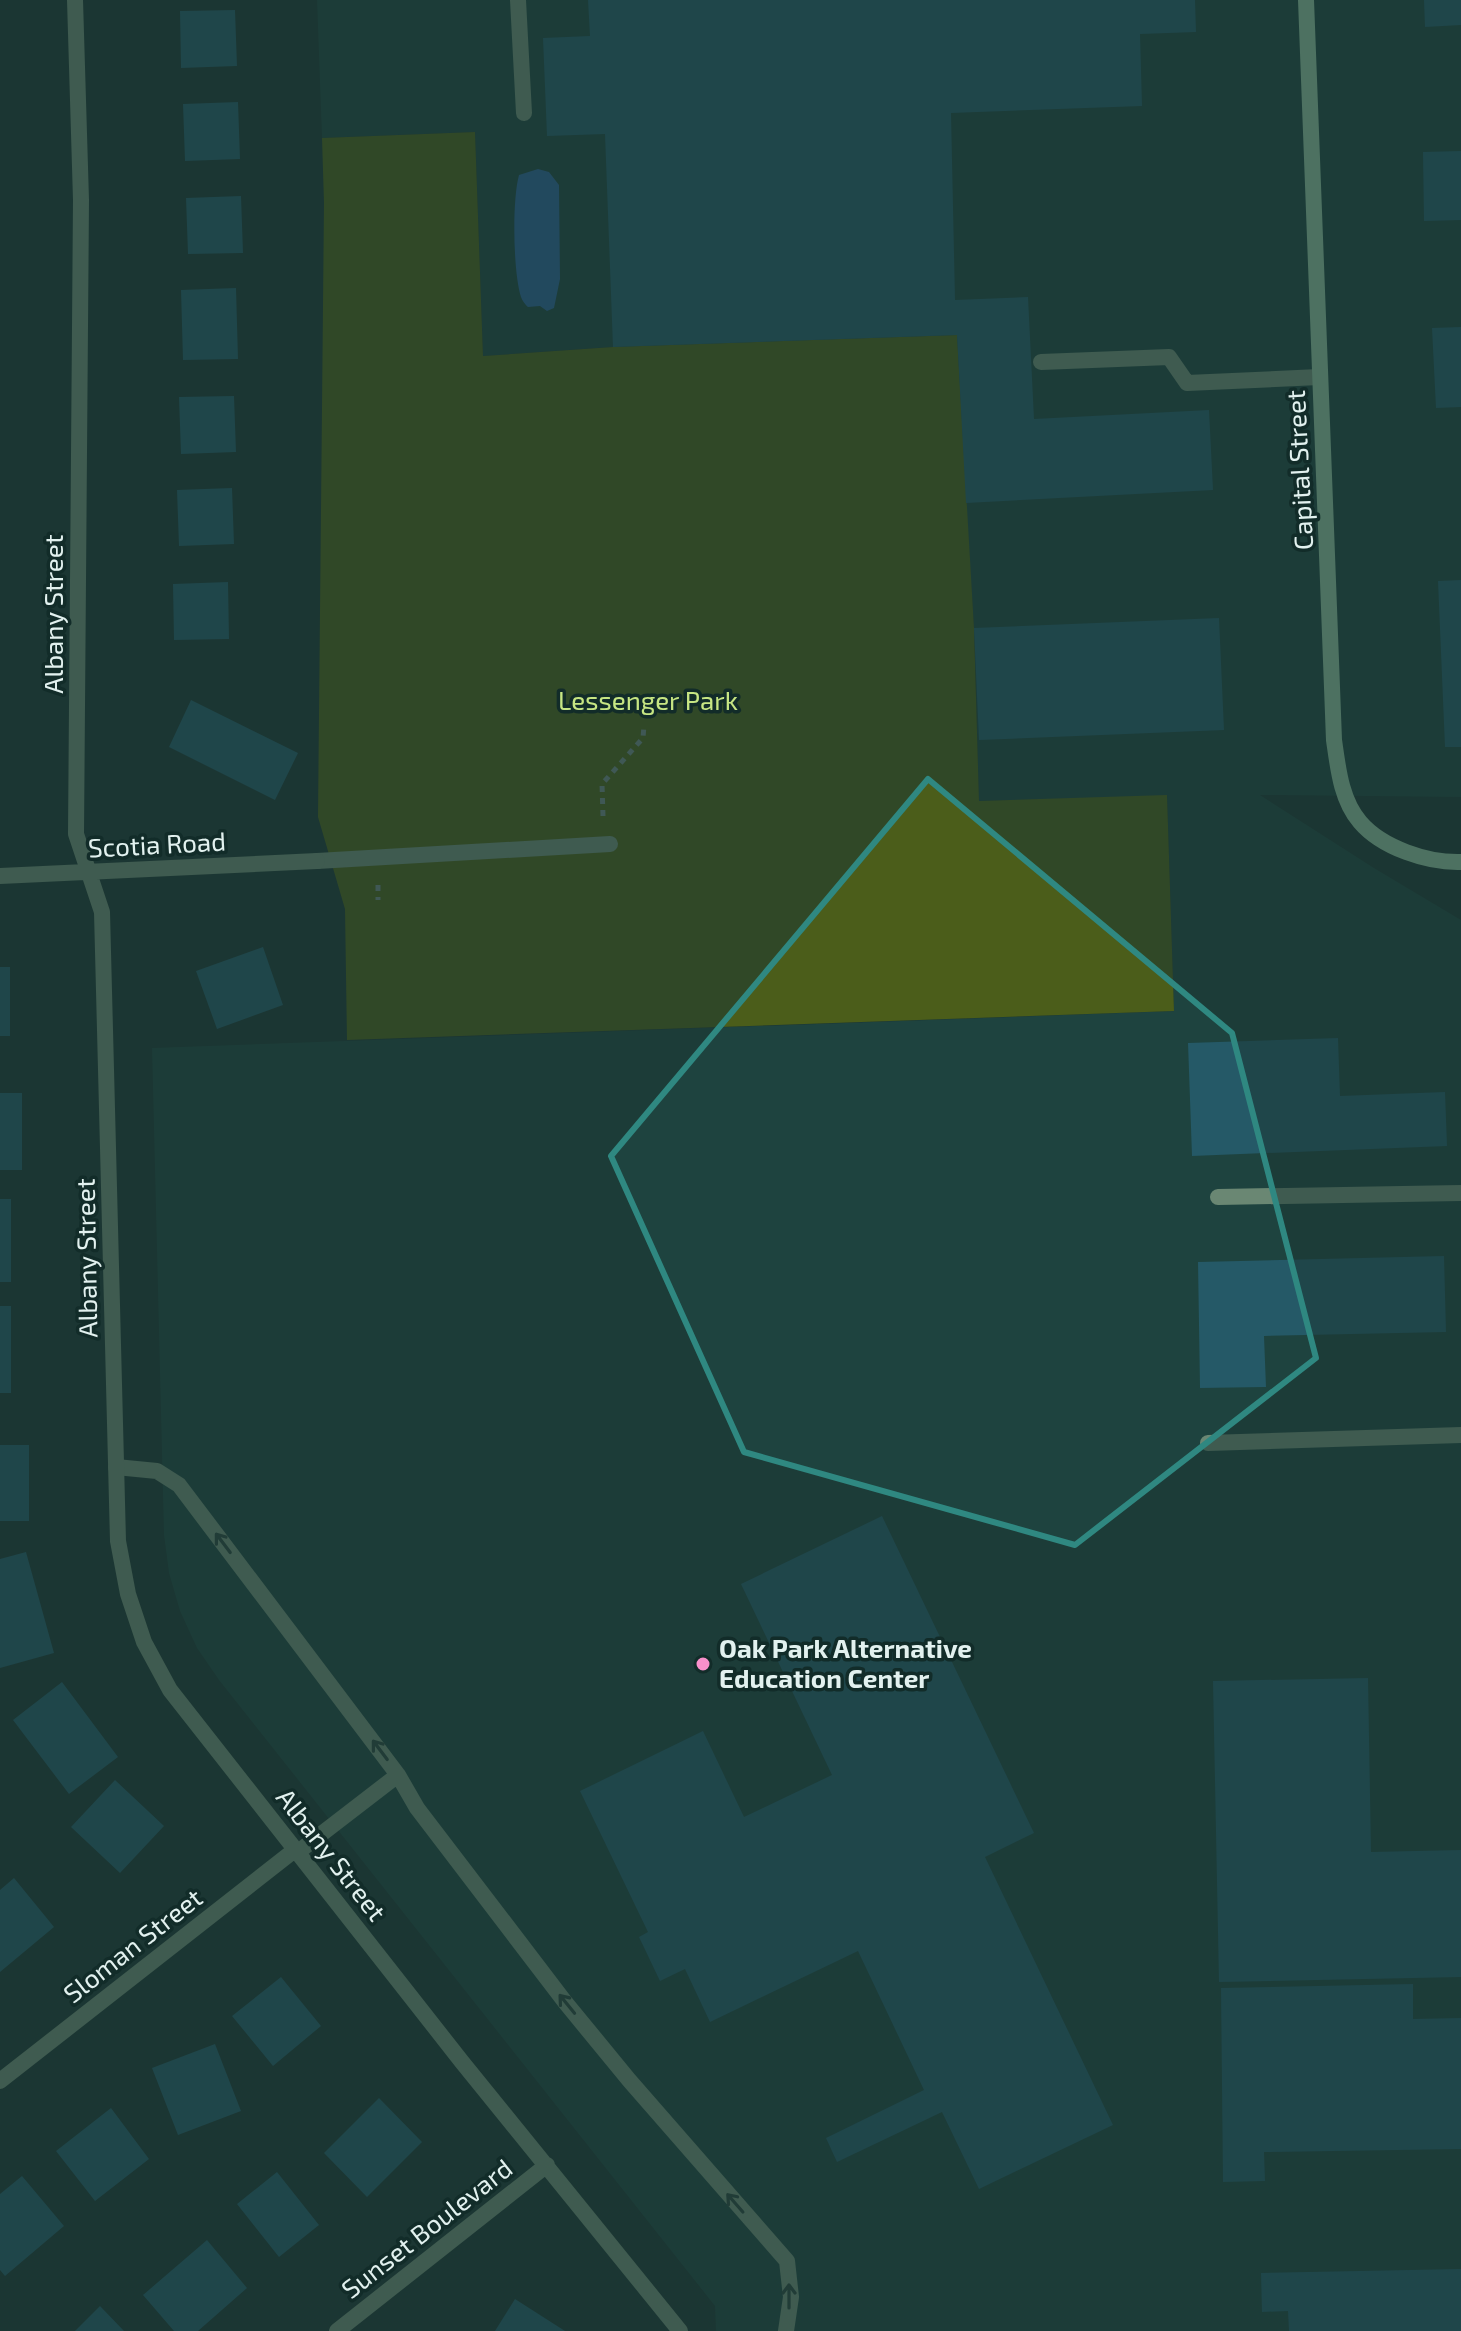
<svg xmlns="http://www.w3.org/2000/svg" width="1461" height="2331" font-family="'Exo 2',sans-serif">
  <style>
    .built { fill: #1e433f }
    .green { fill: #4b5d1a }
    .water { fill: #2c5f92 }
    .building { fill: #255967 }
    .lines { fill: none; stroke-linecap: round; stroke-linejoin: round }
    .path { stroke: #6b807e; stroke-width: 5; stroke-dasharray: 6 6; stroke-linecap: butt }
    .lane { stroke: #6a8773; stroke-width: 16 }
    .street { stroke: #6a8773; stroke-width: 16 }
    .secondary { stroke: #89b899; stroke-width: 16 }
    .oneway { stroke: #28433c }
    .marked { fill: none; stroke: #2f8881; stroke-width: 6; stroke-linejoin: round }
    .poi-dot { fill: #f890cb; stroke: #122c29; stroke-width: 3 }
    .labels { text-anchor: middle; stroke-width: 7; stroke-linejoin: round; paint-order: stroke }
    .street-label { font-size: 26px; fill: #e2f1ef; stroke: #122c29 }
    .park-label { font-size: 26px; fill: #c7e683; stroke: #122c29 }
    .poi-label { font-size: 26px; font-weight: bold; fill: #e2f1ef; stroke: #122c29; text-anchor: start }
  </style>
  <rect width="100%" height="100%" fill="#1c3633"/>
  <path class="built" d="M 317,0 L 1461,0 L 1461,797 L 1260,795 L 1374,868 L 1461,920 L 1461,2331 L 716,2331 L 715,2306 L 219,1680 L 197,1648 L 180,1611 L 169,1573 L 164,1535 L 152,1048 L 1174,1011 L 1167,796 L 979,801 L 974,628 L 966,503 L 613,347 L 483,356 L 475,132 L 322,138 Z"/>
  <path class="green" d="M 475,132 L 483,356 L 613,347 L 957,335 L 974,628 L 979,801 L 1167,795 L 1174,1011 L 347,1040 L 345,909 L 318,817 L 324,203 L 322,138 Z"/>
  <path class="water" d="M 538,169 L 549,172 L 559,185 L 560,279 L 554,308 L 547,311 L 540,306 L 528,307 C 525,304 523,302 521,297 C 513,272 512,200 519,175 Z"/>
  <path class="building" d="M 588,0 L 1195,0 L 1196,32 L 1140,34 L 1142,106 L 951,113 L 955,300 L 1028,297 L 1034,419 L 1209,410 L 1213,490 L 966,503 L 957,335 L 613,347 L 605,134 L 547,136 L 543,38 L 590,36 Z
    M 1424,0 L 1461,0 L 1461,25 L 1425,27 Z
    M 235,10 L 237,66 L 181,68 L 180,11 Z
    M 238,102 L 240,159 L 185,161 L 183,104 Z
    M 1461,151 L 1461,220 L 1424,221 L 1423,152 Z
    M 241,196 L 243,253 L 188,254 L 186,198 Z
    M 236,288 L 238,359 L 183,360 L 181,290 Z
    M 1461,327 L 1461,407 L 1436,408 L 1432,328 Z
    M 234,396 L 236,452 L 181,454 L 179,397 Z
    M 232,488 L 234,544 L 179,546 L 177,490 Z
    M 1461,580 L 1461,747 L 1445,747 L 1438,581 Z
    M 228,582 L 229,639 L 174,640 L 173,584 Z
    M 1219,618 L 1224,730 L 979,740 L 974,628 Z
    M 191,700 L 298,753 L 275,800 L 169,747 Z
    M 263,947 L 283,1005 L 217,1029 L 196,971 Z
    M 0,967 L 10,967 L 10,1036 L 0,1036 Z
    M 1338,1038 L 1340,1096 L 1445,1092 L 1447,1146 L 1192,1156 L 1188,1043 Z
    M 0,1093 L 22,1093 L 22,1170 L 0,1170 Z
    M 0,1199 L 11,1199 L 11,1282 L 0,1282 Z
    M 1444,1256 L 1446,1332 L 1264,1336 L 1266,1387 L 1200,1388 L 1198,1262 Z
    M 0,1306 L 11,1306 L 11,1393 L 0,1393 Z
    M 0,1445 L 29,1445 L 29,1521 L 0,1521 Z
    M 882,1516 L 1034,1833 L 985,1857 L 1113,2125 L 979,2189 L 942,2112 L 837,2162 L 826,2138 L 924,2090 L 858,1951 L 710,2022 L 685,1969 L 660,1981 L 639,1937 L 648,1932 L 580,1791 L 703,1731 L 744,1817 L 832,1775 L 741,1584 Z
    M 26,1552 L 54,1653 L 0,1668 L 0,1559 Z
    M 1368,1678 L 1371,1852 L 1461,1850 L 1461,1977 L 1219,1982 L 1213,1681 Z
    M 62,1682 L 118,1757 L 69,1794 L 13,1720 Z
    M 115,1780 L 164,1826 L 120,1873 L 71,1827 Z
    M 14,1878 L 54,1927 L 0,1972 L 0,1890 Z
    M 281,1977 L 321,2026 L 273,2066 L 232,2016 Z
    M 1413,1984 L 1413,2019 L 1461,2018 L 1461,2149 L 1264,2152 L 1265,2181 L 1223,2182 L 1221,1988 Z
    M 215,2044 L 241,2111 L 178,2135 L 152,2068 Z
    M 379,2098 L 422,2142 L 367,2197 L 324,2153 Z
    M 111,2108 L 149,2159 L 95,2201 L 56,2151 Z
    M 277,2172 L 319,2225 L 279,2257 L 237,2204 Z
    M 22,2176 L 64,2226 L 5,2276 L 0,2270 L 0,2194 Z
    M 207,2240 L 247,2288 L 198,2331 L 174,2331 L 143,2295 Z
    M 1461,2269 L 1461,2331 L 1289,2331 L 1288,2311 L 1262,2312 L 1261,2273 Z
    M 515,2299 L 565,2331 L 495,2331 Z
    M 100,2306 L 124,2331 L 75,2331 Z"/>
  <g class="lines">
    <path class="path" d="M 603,816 L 602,784 L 643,738 L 644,725
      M 378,885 L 378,900"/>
    <path class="lane" d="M 518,0 L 524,113
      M 1041,362 L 1169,357 L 1187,383 L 1319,377
      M 317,861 L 610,844
      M 1218,1197 L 1461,1193
      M 1208,1443 L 1461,1435
      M 116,1467 L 157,1471 L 179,1485 L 398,1775 L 417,1808 L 565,2002 L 629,2080 L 787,2261 L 791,2297 L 786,2331
      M 298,1852 L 398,1775"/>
    <path class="street" d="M 75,0 L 81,200 L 76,834 L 102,912 L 118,1541 L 128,1594 L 144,1642 L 170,1690 L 462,2062 L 680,2331
      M 0,876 L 317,861
      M 0,2081 L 296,1849
      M 337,2331 L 547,2165"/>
    <path class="secondary" d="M 1306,0 C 1314,247 1326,493 1334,740 C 1338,768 1341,800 1360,822 C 1382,848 1428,863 1461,862"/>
  </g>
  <defs><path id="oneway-shaft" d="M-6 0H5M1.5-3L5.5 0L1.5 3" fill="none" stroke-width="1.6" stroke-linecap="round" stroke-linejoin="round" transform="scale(2)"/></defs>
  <g class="oneway">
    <use href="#oneway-shaft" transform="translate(223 1543) rotate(-127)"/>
    <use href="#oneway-shaft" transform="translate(380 1750) rotate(-127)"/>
    <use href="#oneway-shaft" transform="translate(567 2004) rotate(-129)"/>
    <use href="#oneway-shaft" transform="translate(735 2203) rotate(-131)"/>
    <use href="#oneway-shaft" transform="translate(789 2296) rotate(-90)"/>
  </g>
  <path d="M0 0H1461V2331H0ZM 928,779 L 1232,1033 L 1316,1358 L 1075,1545 L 744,1452 L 611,1156 Z" fill="#1c3633" fill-opacity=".55" fill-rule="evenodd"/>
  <path class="marked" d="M 928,779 L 1232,1033 L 1316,1358 L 1075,1545 L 744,1452 L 611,1156 Z"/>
  <circle class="poi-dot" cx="703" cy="1664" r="8"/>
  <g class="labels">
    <g class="street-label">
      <text transform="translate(1300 470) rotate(-93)" y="9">Capital Street</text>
      <text transform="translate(54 614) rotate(-90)" y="9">Albany Street</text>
      <text transform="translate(157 845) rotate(-3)" y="9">Scotia Road</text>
      <text transform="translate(87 1258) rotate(-91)" y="9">Albany Street</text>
      <text transform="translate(331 1855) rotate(52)" y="9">Albany Street</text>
      <text transform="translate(133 1946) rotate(-38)" y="9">Sloman Street</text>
      <text transform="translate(427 2229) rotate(-38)" y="9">Sunset Boulevard</text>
    </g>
    <g class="park-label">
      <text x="648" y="710">Lessenger Park</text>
    </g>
    <g class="poi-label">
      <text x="719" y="1658">Oak Park Alternative<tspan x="719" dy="30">Education Center</tspan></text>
    </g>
  </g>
</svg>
